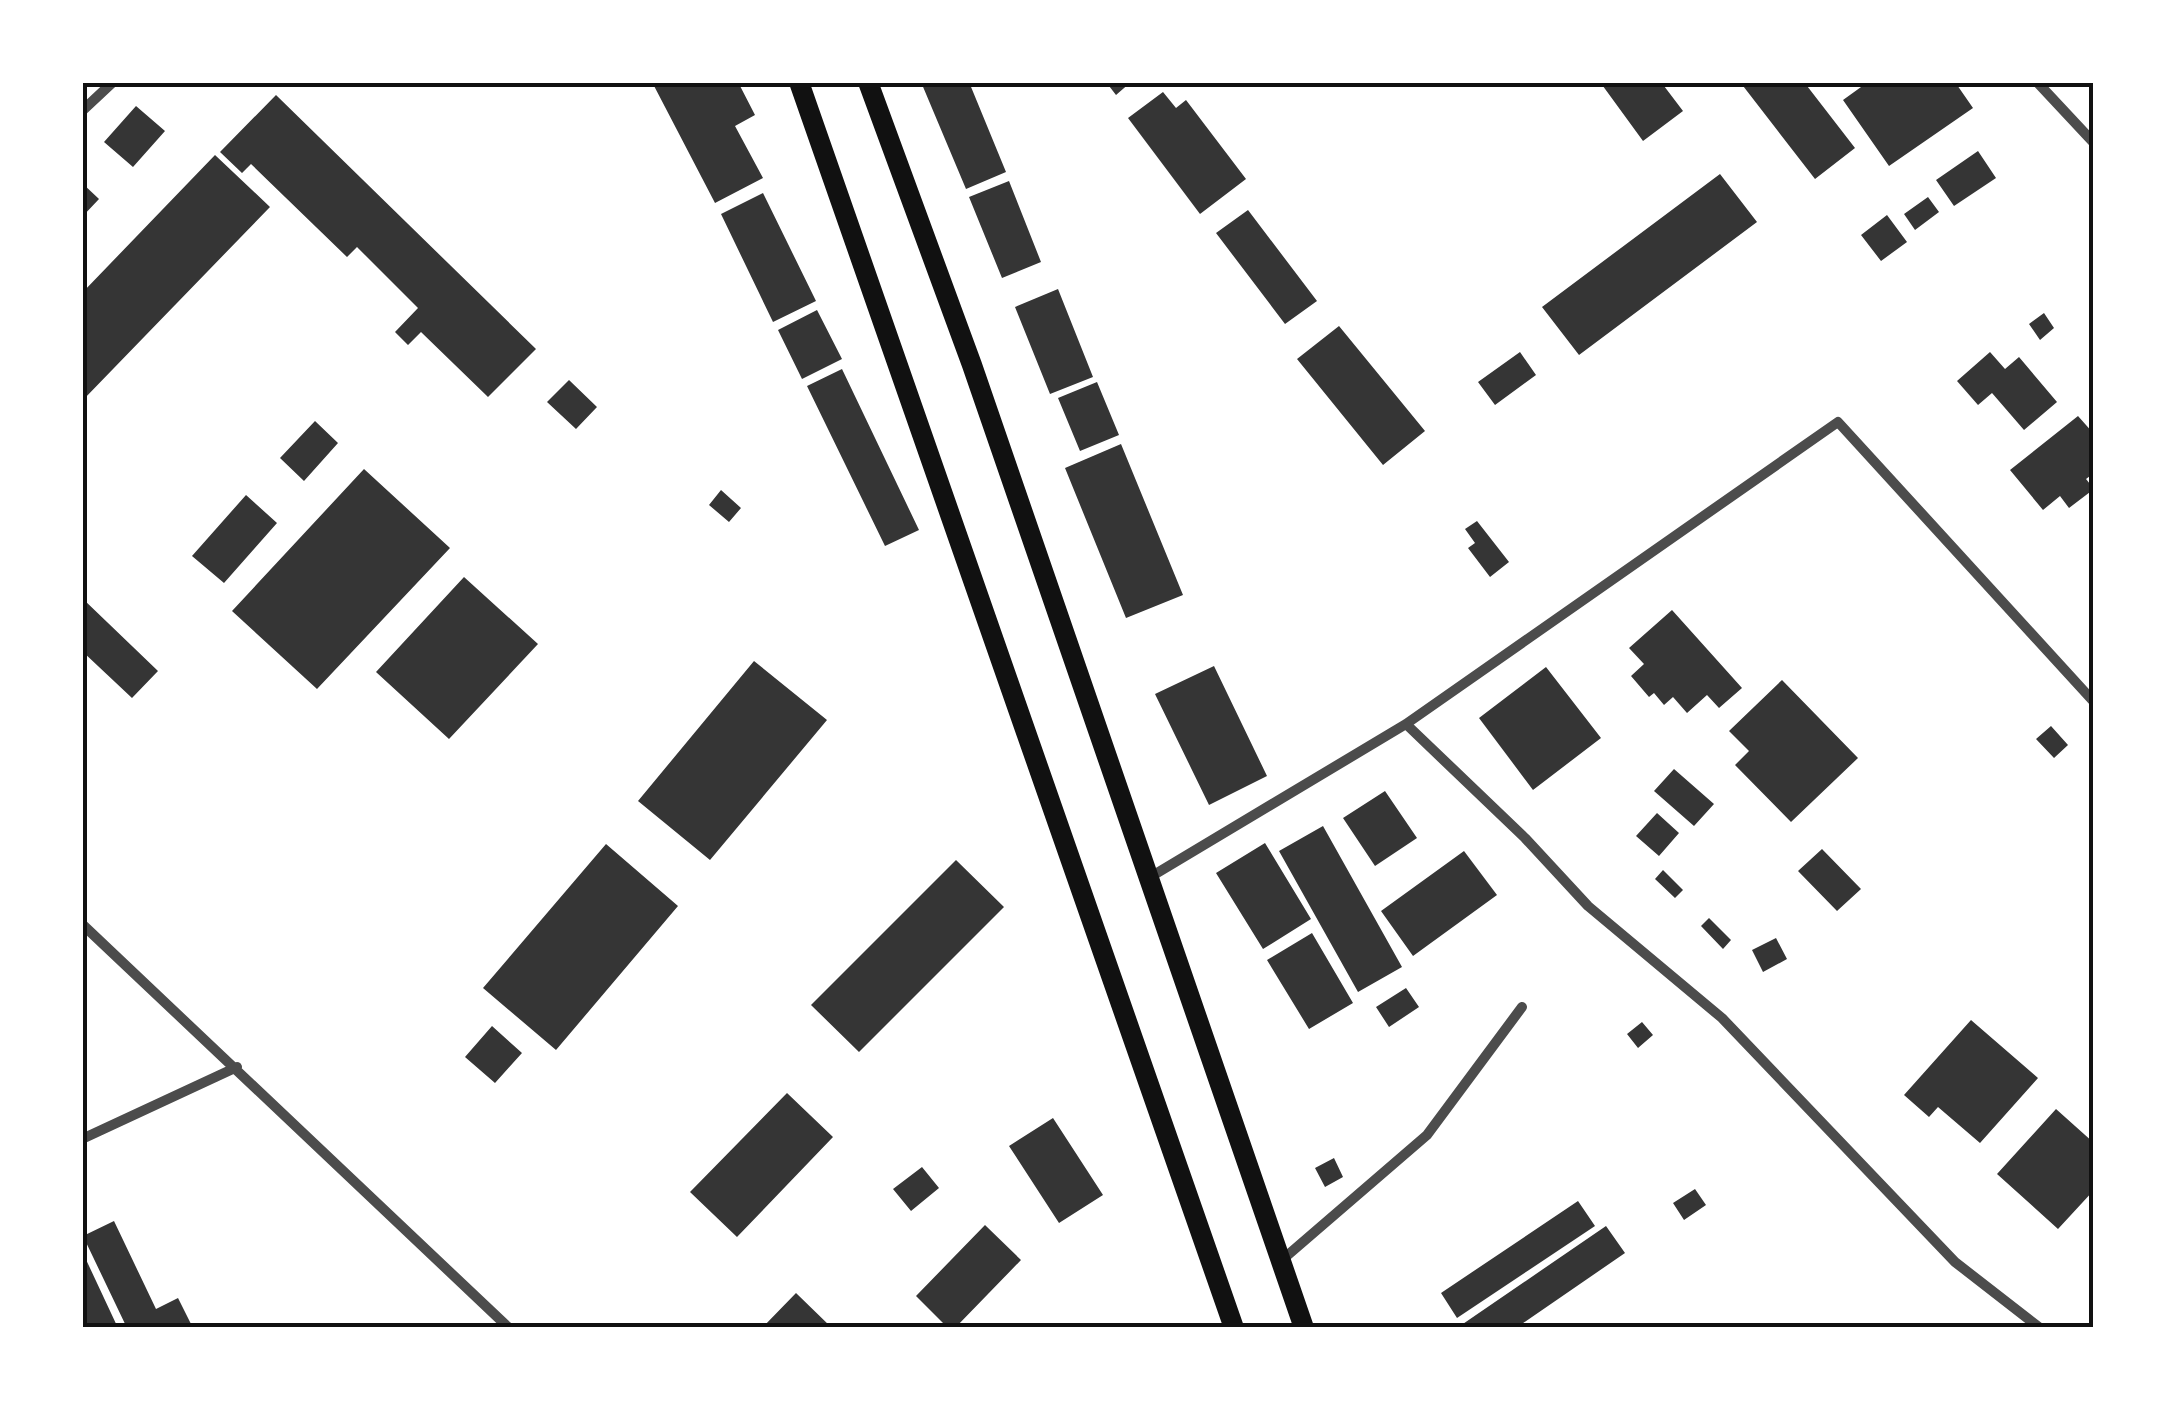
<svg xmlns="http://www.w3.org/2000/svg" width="2176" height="1410" font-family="Inter,sans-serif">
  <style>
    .building { fill: #353535 }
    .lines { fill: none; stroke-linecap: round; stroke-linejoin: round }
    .minor { stroke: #4c4c4c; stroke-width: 10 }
    .secondary { stroke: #111; stroke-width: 20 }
    .neatline { fill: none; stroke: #111; stroke-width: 4 }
  </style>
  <rect width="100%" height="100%" fill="#fff"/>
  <path class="building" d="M 652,82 L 738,82 L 755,115 L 735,126 L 763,178 L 715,203 Z
    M 921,82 L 969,82 L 1006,172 L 966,189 Z
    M 1106,82 L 1131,82 L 1116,95 Z
    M 1600,82 L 1661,82 L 1683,111 L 1643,141 Z
    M 1740,82 L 1804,82 L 1855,148 L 1815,179 Z
    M 1868,82 L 1955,82 L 1973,108 L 1889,166 L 1843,100 Z
    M 1163,92 L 1176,108 L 1186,100 L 1246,179 L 1200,214 L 1128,118 Z
    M 276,95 L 536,349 L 488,397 L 421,332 L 408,345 L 395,332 L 418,308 L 357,247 L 347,257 L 251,164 L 242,173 L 220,152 Z
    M 136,106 L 165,131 L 133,167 L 104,142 Z
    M 1978,151 L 1996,178 L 1954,206 L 1936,180 Z
    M 215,155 L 270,207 L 82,401 L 82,293 Z
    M 1720,174 L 1757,222 L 1579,355 L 1542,307 Z
    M 1009,181 L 1041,262 L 1002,278 L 969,197 Z
    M 82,183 L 99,199 L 82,217 Z
    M 763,193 L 816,301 L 773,322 L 721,214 Z
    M 1928,197 L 1939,212 L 1915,230 L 1904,214 Z
    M 1248,210 L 1317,301 L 1285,324 L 1216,233 Z
    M 1887,215 L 1907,242 L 1881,261 L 1861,235 Z
    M 1058,289 L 1093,377 L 1050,394 L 1015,307 Z
    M 817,310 L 842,359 L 802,379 L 778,330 Z
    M 2044,313 L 2054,328 L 2040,340 L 2029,324 Z
    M 1339,326 L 1425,431 L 1383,465 L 1297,359 Z
    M 1520,352 L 1536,375 L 1495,405 L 1478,382 Z
    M 1990,352 L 2005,369 L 2019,357 L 2057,402 L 2024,430 L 1992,393 L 1978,405 L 1957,381 Z
    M 842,369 L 919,530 L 885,546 L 807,386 Z
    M 569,380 L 597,407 L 576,429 L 547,402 Z
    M 1097,382 L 1119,435 L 1080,451 L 1058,398 Z
    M 2078,416 L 2094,434 L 2094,473 L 2086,479 L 2094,489 L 2069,508 L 2060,496 L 2043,510 L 2010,470 Z
    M 315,421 L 338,443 L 304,481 L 280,458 Z
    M 1121,444 L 1183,595 L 1126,618 L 1065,468 Z
    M 364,469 L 450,548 L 317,689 L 232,611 Z
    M 721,490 L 741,508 L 729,522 L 709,505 Z
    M 246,495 L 277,523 L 224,583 L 192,556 Z
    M 1477,521 L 1509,562 L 1490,577 L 1468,548 L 1475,543 L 1465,529 Z
    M 464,577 L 538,644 L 449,739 L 376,672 Z
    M 82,598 L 158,671 L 132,698 L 82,651 Z
    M 1672,610 L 1742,688 L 1719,708 L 1707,695 L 1687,713 L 1673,697 L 1664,705 L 1654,693 L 1649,697 L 1631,676 L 1644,664 L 1629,648 Z
    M 754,661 L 827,720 L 710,860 L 638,801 Z
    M 1214,666 L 1267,776 L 1209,805 L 1155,694 Z
    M 1546,667 L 1601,738 L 1533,790 L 1479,718 Z
    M 1782,680 L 1858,758 L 1791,822 L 1735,765 L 1749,751 L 1729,731 Z
    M 2051,726 L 2068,745 L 2054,758 L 2036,739 Z
    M 1674,769 L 1714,804 L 1694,826 L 1654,791 Z
    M 1385,791 L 1417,838 L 1375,866 L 1343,818 Z
    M 1657,813 L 1679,833 L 1659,856 L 1636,836 Z
    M 1323,826 L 1402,967 L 1358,992 L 1279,851 Z
    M 1265,843 L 1311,919 L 1263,949 L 1216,873 Z
    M 606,844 L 678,906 L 556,1050 L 483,988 Z
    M 1822,849 L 1861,889 L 1837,911 L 1798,871 Z
    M 1464,851 L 1497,895 L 1413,956 L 1381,911 Z
    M 956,860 L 1004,907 L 859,1052 L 811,1005 Z
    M 1663,870 L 1683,890 L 1675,898 L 1655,879 Z
    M 1709,918 L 1731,940 L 1723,949 L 1701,926 Z
    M 1312,933 L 1353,1003 L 1309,1029 L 1267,960 Z
    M 1776,938 L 1787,959 L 1763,972 L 1752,950 Z
    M 1406,988 L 1419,1007 L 1389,1027 L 1376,1007 Z
    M 1971,1020 L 2038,1078 L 1980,1143 L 1938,1107 L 1929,1117 L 1904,1095 Z
    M 1642,1022 L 1653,1035 L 1638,1048 L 1627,1034 Z
    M 492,1026 L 522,1053 L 495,1083 L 465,1057 Z
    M 787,1093 L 833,1137 L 737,1237 L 690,1192 Z
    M 2056,1109 L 2094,1143 L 2094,1190 L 2058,1229 L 1997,1174 Z
    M 1053,1118 L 1103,1195 L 1059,1223 L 1009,1146 Z
    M 1334,1158 L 1343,1177 L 1325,1187 L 1315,1168 Z
    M 922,1167 L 939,1188 L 911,1211 L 893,1189 Z
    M 1695,1189 L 1706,1205 L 1684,1220 L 1673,1203 Z
    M 1578,1201 L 1595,1226 L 1457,1318 L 1441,1293 Z
    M 114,1221 L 156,1309 L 178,1298 L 193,1328 L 127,1328 L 83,1236 Z
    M 985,1225 L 1021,1260 L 955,1328 L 948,1328 L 916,1296 Z
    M 1606,1226 L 1625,1253 L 1516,1328 L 1457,1328 Z
    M 82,1251 L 118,1328 L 86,1328 L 82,1321 Z
    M 796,1293 L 832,1328 L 762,1328 Z"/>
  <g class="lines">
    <path class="minor" d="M 2037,82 L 2094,143
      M 82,111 L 113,82
      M 1406,724 L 1525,838 L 1588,906 L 1722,1018 L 1955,1262 L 2040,1328
      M 1147,879 L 1406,724 L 1838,422 L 2094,702
      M 82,924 L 509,1328
      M 82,1139 L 237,1067
      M 1282,1260 L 1427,1135 L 1522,1007"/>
    <path class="secondary" d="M 799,82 L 1234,1328
      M 868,82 L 972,365 L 1304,1328"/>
  </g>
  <rect width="2176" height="1410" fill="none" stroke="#ffffff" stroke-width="170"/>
  <rect x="85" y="85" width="2006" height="1240" class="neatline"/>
</svg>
